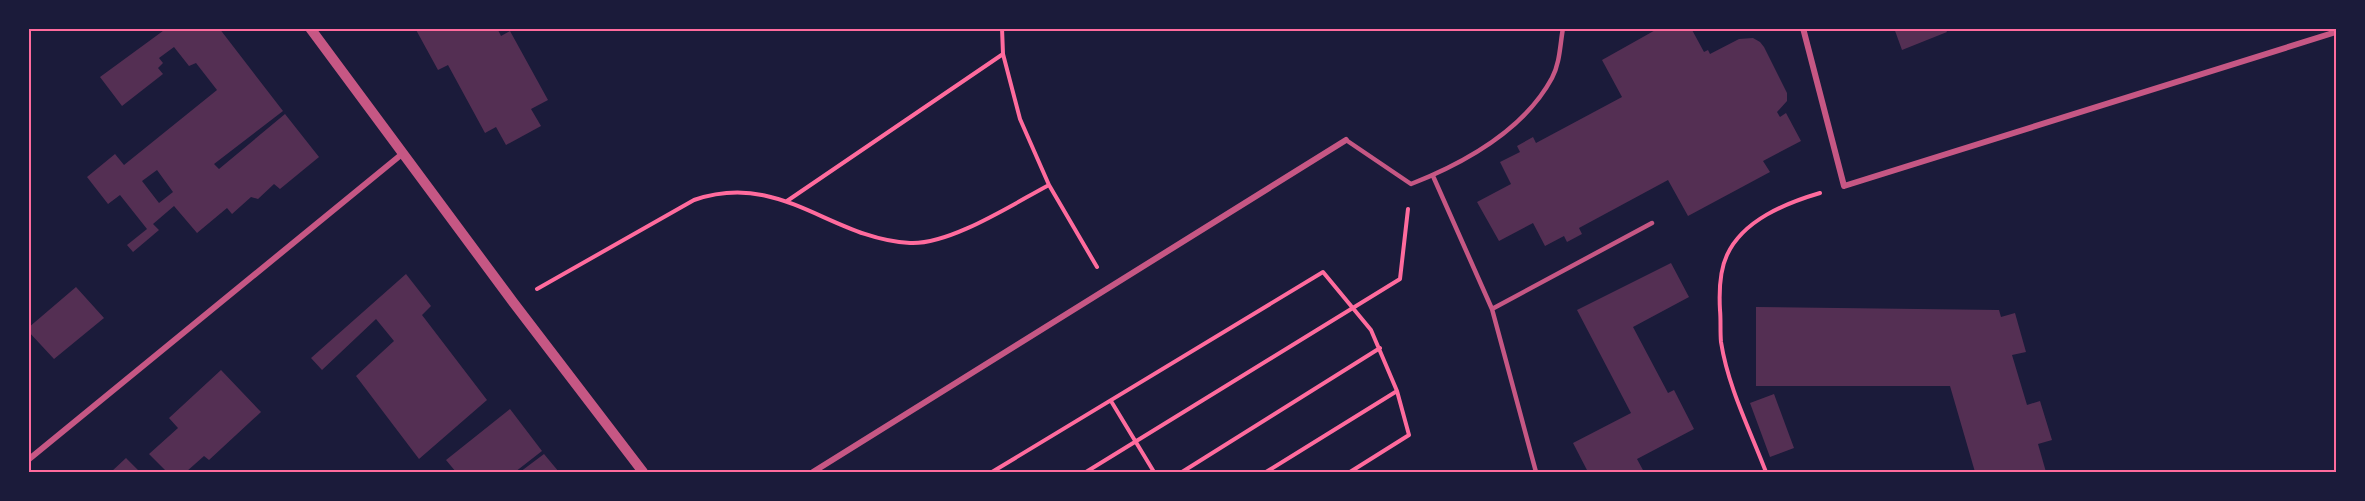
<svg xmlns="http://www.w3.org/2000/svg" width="2365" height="501" font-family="Lora,serif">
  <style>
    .building { fill: #542f53; fill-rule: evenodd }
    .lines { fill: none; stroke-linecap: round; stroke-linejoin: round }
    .path { stroke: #ff6b9d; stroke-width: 4 }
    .service { stroke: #c65784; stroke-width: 4.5 }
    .minor { stroke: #c65784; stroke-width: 6 }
    .tertiary { stroke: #c65784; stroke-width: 10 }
    .neatline { fill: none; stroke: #ff6b9d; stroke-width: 2 }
  </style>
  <rect width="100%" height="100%" fill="#1b1b3a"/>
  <path class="building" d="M 167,28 L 219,28 L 283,111 L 214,164 L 219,169 L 285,114 L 319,157 L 280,189 L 274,184 L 258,199 L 251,197 L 232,214 L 227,208 L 197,233 L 174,206 L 153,224 L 159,230 L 133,252 L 127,245 L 147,229 L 120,195 L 108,204 L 87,177 L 115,154 L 124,165 L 217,90 L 196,63 L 189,66 L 174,47 L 159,58 L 163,63 L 158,68 L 163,74 L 122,106 L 100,77 ZM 157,170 L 173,192 L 159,203 L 142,181 Z
    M 415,28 L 497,28 L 501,36 L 510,31 L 548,100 L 531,109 L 541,126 L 506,145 L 496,127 L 485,133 L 448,65 L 438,70 Z
    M 1659,28 L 1691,28 L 1704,52 L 1708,50 L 1710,54 L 1739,39 L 1753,38 L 1760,42 L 1764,47 L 1787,93 L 1787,101 L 1777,112 L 1780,117 L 1786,113 L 1801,141 L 1763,161 L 1770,172 L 1688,216 L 1668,180 L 1579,228 L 1582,234 L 1567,242 L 1564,236 L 1545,246 L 1533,223 L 1499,241 L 1477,202 L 1511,184 L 1500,162 L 1520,152 L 1517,146 L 1533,137 L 1536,143 L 1622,97 L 1602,60 Z
    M 1894,28 L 1945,28 L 1947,32 L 1902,50 Z
    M 1671,263 L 1689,297 L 1633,327 L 1668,393 L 1674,390 L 1694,429 L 1637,459 L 1644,472 L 1588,472 L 1573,443 L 1631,413 L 1577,310 Z
    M 406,274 L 431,306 L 422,315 L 487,400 L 419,459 L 356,376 L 394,341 L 376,319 L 322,370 L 311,358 Z
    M 76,287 L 104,318 L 54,359 L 28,331 L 28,328 Z
    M 1756,307 L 1999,310 L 2001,317 L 2015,313 L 2026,352 L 2012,355 L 2027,405 L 2040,401 L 2052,440 L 2038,444 L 2046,472 L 1975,472 L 1950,386 L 1756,386 Z
    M 221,370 L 261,412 L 209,460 L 204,456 L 186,472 L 167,472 L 149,454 L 178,428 L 169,418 Z
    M 1774,394 L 1794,448 L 1770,457 L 1750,403 Z
    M 510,409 L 542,451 L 515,472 L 456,472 L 446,460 Z
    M 544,454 L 559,472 L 520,472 Z
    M 126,458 L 140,472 L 111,472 Z"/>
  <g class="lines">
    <path class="path" d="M 1002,28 L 1003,54
      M 1049,185 L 1097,267
      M 537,289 L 694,200 C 781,170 830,239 910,243 C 950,245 1013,204 1049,185 L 1020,119 L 1003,54 L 787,201
      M 1111,401 L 1154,472
      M 992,472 L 1323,272 L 1371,330 L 1397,391 L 1266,472
      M 1086,472 L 1400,279 L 1408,209
      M 1182,472 L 1380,348
      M 1350,472 L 1409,435 L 1397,391
      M 1766,472 C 1750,430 1728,387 1721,342 C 1720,331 1721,320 1720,310 C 1719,292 1719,272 1727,255 C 1743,220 1786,203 1820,193"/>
    <path class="service" d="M 1346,140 L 1411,184 C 1464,163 1524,130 1552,78 C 1560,63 1560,45 1563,28
      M 1433,176 L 1492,309 L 1536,472
      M 1492,309 L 1652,223"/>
    <path class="minor" d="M 1803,28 L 1844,186 L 2336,32
      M 28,460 L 402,154
      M 813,472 L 1346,140"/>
    <path class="tertiary" d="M 310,28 L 513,302 L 643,472"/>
  </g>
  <rect width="2365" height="501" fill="none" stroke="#1b1b3a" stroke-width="60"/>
  <rect x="30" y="30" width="2305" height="441" class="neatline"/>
</svg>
